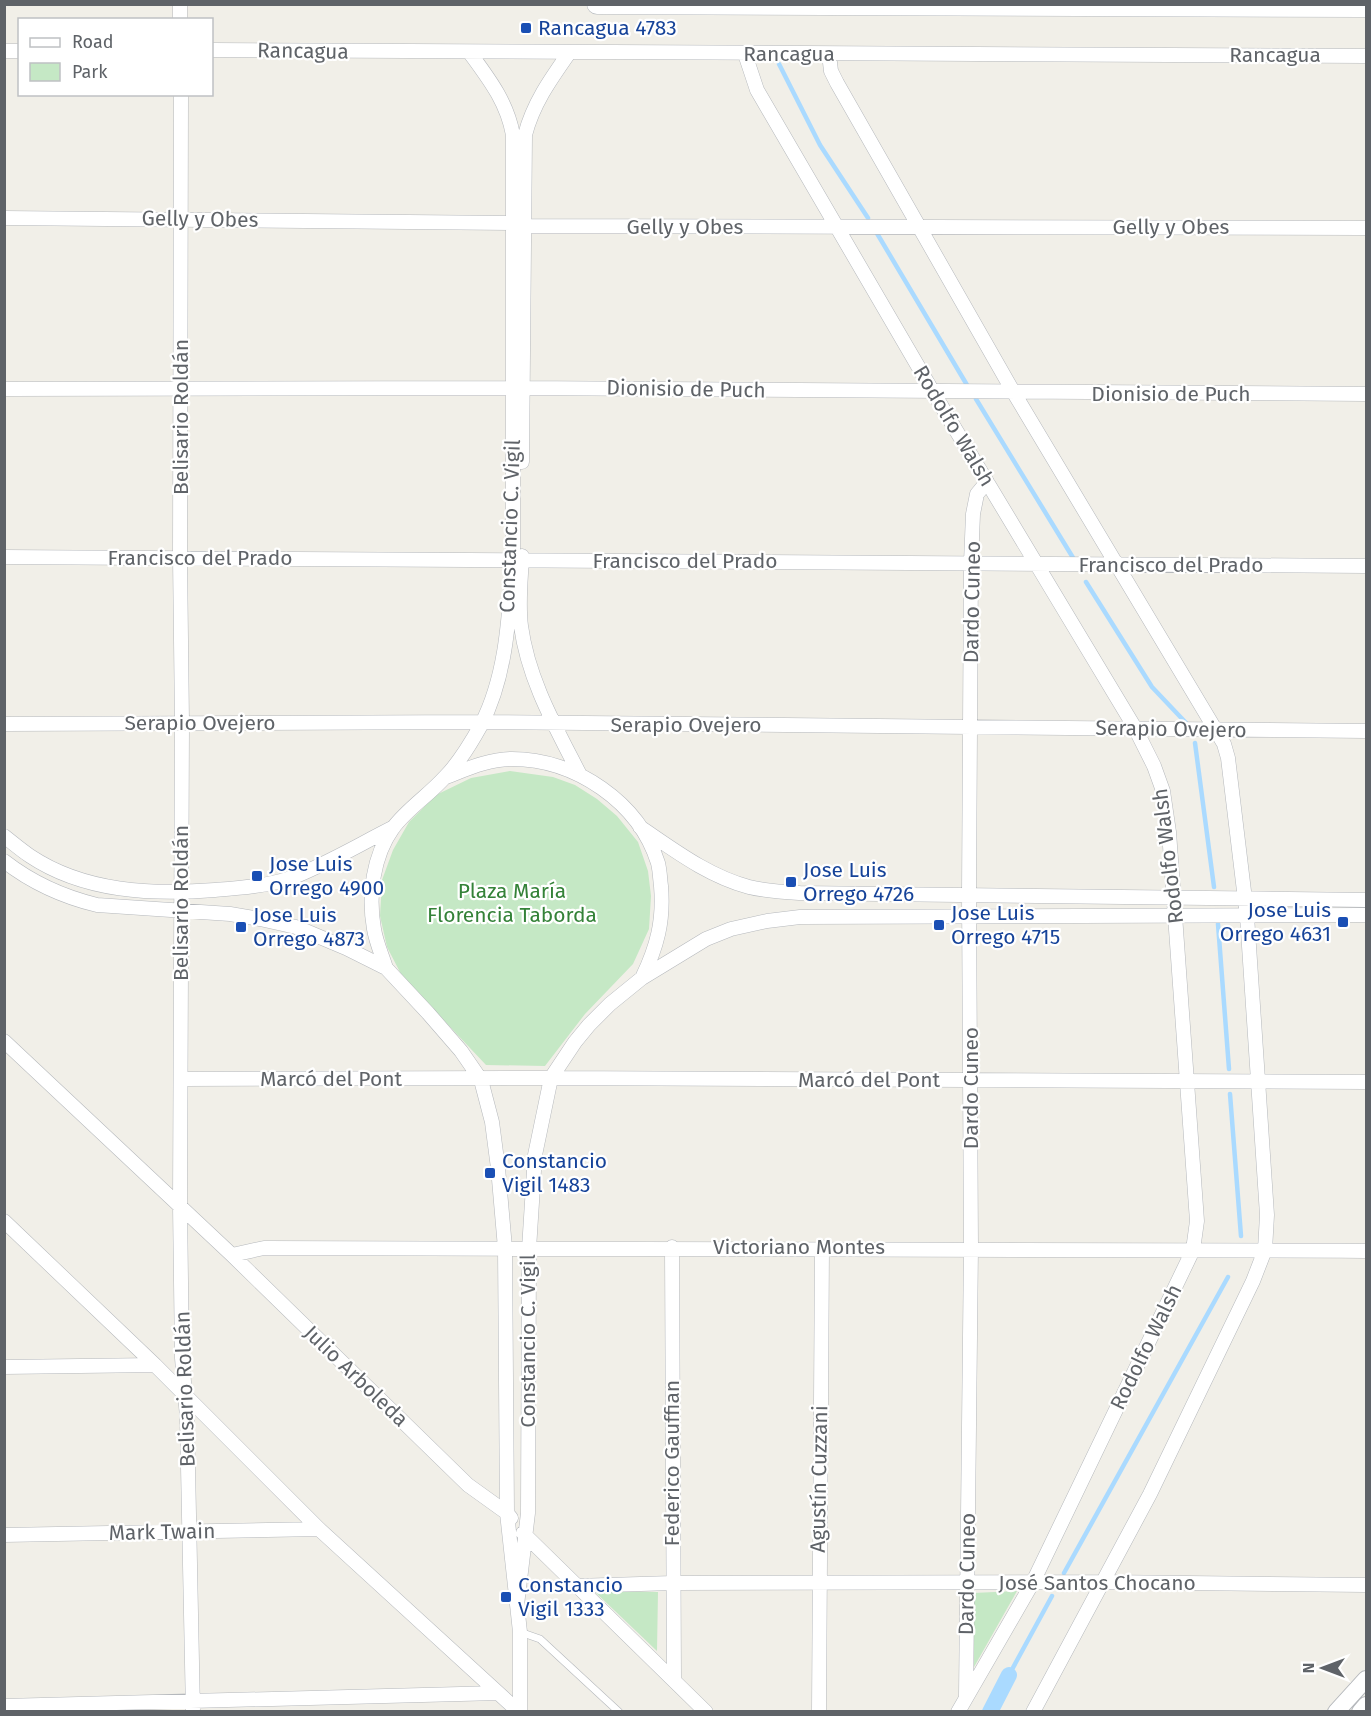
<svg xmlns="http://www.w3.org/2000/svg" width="1371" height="1716" font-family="'Fira Sans',sans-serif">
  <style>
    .green { fill: #c5e8c5 }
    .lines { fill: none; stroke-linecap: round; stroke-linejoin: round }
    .stream { stroke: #aadaff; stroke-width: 4.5 }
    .canal { stroke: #aadaff; stroke-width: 16 }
    .service-casing { stroke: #b5b8bc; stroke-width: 8 }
    .minor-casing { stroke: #b5b8bc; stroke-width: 15 }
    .tertiary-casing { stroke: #b5b8bc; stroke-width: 18 }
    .secondary-casing { stroke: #b6babf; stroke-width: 21 }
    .service { stroke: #fff; stroke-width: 7 }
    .minor { stroke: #fff; stroke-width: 14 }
    .tertiary { stroke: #fff; stroke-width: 16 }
    .secondary { stroke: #fff; stroke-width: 20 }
    .transit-dot { fill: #1a4fb4; stroke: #fff; stroke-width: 2 }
    .labels { text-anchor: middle; stroke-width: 4.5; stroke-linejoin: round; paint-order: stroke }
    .transit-label { font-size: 21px; fill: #164399; stroke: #fff; text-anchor: start }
    .street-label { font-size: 21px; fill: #5f6368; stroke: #fff }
    .park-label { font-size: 21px; fill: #348238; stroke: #fff }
  </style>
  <rect width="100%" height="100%" fill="#f1efe8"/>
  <path class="green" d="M 510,771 L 553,777 L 575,785 L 597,799 L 617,816 L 638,842 L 648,871 L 651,896 L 649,929 L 633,964 L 585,1014 L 545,1066 L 486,1065 L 402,976 L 387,947 L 380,916 L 382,880 L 393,850 L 409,822 L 436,795 L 471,778 Z
    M 594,1591 L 658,1592 L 657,1651 Z
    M 1017,1591 L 974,1667 L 973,1593 Z"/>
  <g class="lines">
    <path class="stream" d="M 779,64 L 820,145 L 868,218
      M 875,230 L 967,385
      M 976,399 L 1075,561
      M 1086,582 L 1152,687 L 1188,725
      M 1195,743 L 1214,887
      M 1218,924 L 1229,1069
      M 1230,1094 L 1241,1236
      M 1064,1573 L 1228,1277
      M 1009,1675 L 1052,1596"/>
    <path class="canal" d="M 990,1712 L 1009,1675"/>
    <g class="service-casing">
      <path id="service" d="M 520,1632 L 540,1639 L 619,1712"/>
    </g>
    <g class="minor-casing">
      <path id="minor" d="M 180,4 L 180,20
        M 212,50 L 1366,56
        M 4,51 L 20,51
        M 745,54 L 757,90 L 933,392 L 1135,728 L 1154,766 L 1163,791 L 1169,832 L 1197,1221 L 1193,1250 L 1033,1582 L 958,1712
        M 829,54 L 831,71 L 837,83 L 1014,393 L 1224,744 L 1228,758 L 1247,916 L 1267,1215 L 1265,1250 L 1253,1281 L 1150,1494 L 1033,1712
        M 181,94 L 180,557 L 182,723 L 180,1205 L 182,1358 L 187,1417 L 193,1712
        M 4,218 L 513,223 L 524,226 L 1366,228
        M 4,389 L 523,388 L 1366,394
        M 522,462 L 525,135 C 533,104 550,80 569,53
        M 522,556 C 521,579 518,603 521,626 C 528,679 555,726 579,773
        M 4,557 L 1366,566
        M 4,724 L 482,722 L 1366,731
        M 446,777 C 467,769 489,759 512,759 C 575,759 639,802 658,863 C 660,871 660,879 661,886 C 664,921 657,947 642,978
        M 640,827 C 674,850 708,876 749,887 C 765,891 783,892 800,893 L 1366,900
        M 4,836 C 13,843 21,850 30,856 C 84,892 152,895 215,890 C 240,888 267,886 291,878 C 327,864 360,844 394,827
        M 4,861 C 31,882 64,897 97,905 L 230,914 L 260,919 L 296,927 L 346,948 L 386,968 L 428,1013 L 461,1051 L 481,1080 L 492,1122 L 498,1168 L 505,1248 L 507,1513 L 520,1632 L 520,1712
        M 386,968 C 382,955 376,942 374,929 C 368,895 373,856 393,828 C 407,809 429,795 445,777 C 460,762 471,743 481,725 C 507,675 509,615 513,560 L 513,135 C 507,102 489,79 470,53
        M 4,1041 L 232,1255 L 468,1485 L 507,1513 L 511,1518
        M 181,1079 L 551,1078 L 1366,1082
        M 4,1221 L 155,1365 L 319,1529 L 519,1712
        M 672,1247 L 674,1680
        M 232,1255 L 264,1248 C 632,1248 999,1248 1366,1251
        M 4,1367 L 155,1365
        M 523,1533 L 706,1712
        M 4,1535 L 319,1529
        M 575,1586 L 673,1583 L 1103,1582 L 1366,1585
        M 517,1605 L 528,1513 L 529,1249 L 535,1155 L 551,1078 L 575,1042 L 589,1025 L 610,1004 L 642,978 L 706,939 L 731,929 L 767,921 L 800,917 L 1366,915
        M 966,1696 L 971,1247 L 969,894 L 971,563 L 973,514 L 977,494 L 987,482
        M 4,1706 L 498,1693
        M 819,1712 L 822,1247"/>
    </g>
    <g class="tertiary-casing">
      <path id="tertiary" d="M 1336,1712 L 1366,1679
        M 1360,1712 L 1366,1705"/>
    </g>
    <g class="secondary-casing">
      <path id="secondary" d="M 597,4 L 1366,7"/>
    </g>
    <use href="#service" class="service"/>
    <use href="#minor" class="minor"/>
    <use href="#tertiary" class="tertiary"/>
    <use href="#secondary" class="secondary"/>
  </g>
  <g class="transit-dot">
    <rect x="520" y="22" width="12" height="12" rx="3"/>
    <rect x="251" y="870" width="12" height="12" rx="3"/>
    <rect x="785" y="876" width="12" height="12" rx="3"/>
    <rect x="1337" y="916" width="12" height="12" rx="3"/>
    <rect x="933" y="919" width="12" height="12" rx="3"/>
    <rect x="235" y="921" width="12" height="12" rx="3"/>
    <rect x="484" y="1167" width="12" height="12" rx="3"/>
    <rect x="500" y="1591" width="12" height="12" rx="3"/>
  </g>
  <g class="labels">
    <g class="transit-label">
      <text x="538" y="35">Rancagua 4783</text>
      <text x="269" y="871">Jose Luis<tspan x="269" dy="24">Orrego 4900</tspan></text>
      <text x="803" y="877">Jose Luis<tspan x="803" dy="24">Orrego 4726</tspan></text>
      <text x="1331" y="917" text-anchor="end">Jose Luis<tspan x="1331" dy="24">Orrego 4631</tspan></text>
      <text x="951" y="920">Jose Luis<tspan x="951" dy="24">Orrego 4715</tspan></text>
      <text x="253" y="922">Jose Luis<tspan x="253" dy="24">Orrego 4873</tspan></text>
      <text x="502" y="1168">Constancio<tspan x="502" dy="24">Vigil 1483</tspan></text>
      <text x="518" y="1592">Constancio<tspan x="518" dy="24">Vigil 1333</tspan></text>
    </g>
    <g class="street-label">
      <text transform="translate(303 51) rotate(1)" y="7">Rancagua</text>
      <text x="789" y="61">Rancagua</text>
      <text x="1275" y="62">Rancagua</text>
      <text transform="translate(200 219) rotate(1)" y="7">Gelly y Obes</text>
      <text x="685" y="234">Gelly y Obes</text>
      <text x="1171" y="234">Gelly y Obes</text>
      <text transform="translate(686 389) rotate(1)" y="7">Dionisio de Puch</text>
      <text x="1171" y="401">Dionisio de Puch</text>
      <text transform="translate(181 417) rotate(-90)" y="7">Belisario Roldán</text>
      <text transform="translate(954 426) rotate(59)" y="7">Rodolfo Walsh</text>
      <text transform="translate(510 526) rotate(-88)" y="7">Constancio C. Vigil</text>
      <text x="200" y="565">Francisco del Prado</text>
      <text x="685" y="568">Francisco del Prado</text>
      <text x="1171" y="572">Francisco del Prado</text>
      <text transform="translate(972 602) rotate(-89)" y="7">Dardo Cuneo</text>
      <text x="200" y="730">Serapio Ovejero</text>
      <text x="686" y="732">Serapio Ovejero</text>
      <text transform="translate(1171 729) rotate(1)" y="7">Serapio Ovejero</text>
      <text transform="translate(1168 856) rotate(-97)" y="7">Rodolfo Walsh</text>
      <text transform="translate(181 903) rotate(-90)" y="7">Belisario Roldán</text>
      <text x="331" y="1086">Marcó del Pont</text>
      <text x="869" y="1087">Marcó del Pont</text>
      <text transform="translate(971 1088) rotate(-90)" y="7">Dardo Cuneo</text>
      <text x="799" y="1254">Victoriano Montes</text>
      <text transform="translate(528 1341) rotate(-90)" y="7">Constancio C. Vigil</text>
      <text transform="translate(1146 1347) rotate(-64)" y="7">Rodolfo Walsh</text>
      <text transform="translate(356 1376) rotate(44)" y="7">Julio Arboleda</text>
      <text transform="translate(185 1389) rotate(-92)" y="7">Belisario Roldán</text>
      <text transform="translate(672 1463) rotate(-90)" y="7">Federico Gauffian</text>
      <text transform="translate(819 1479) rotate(-89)" y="7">Agustín Cuzzani</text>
      <text transform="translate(162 1532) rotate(-1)" y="7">Mark Twain</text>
      <text transform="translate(967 1574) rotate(-89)" y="7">Dardo Cuneo</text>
      <text x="1097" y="1590">José Santos Chocano</text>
    </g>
    <g class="park-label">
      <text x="512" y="898">Plaza María<tspan x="512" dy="24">Florencia Taborda</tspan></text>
    </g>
  </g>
  <rect width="1371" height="1716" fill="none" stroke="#5f6368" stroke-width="12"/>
  <rect x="18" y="18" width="195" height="78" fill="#ffffff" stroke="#bfc1c3" stroke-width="1.5"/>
  <rect x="30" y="38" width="30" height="9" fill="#ffffff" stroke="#bfc1c3" stroke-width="1.5"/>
  <text x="72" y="48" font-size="18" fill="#5f6368">Road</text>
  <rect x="30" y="63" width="30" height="18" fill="#c5e8c5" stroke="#bfc1c3" stroke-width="1.5"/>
  <text x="72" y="78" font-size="18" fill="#5f6368">Park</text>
  <g transform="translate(1323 1668) rotate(270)" stroke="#ffffff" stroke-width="4.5" paint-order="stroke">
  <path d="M0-4.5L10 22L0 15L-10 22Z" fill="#5f6368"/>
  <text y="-9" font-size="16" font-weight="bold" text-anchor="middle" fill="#5f6368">N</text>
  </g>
</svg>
